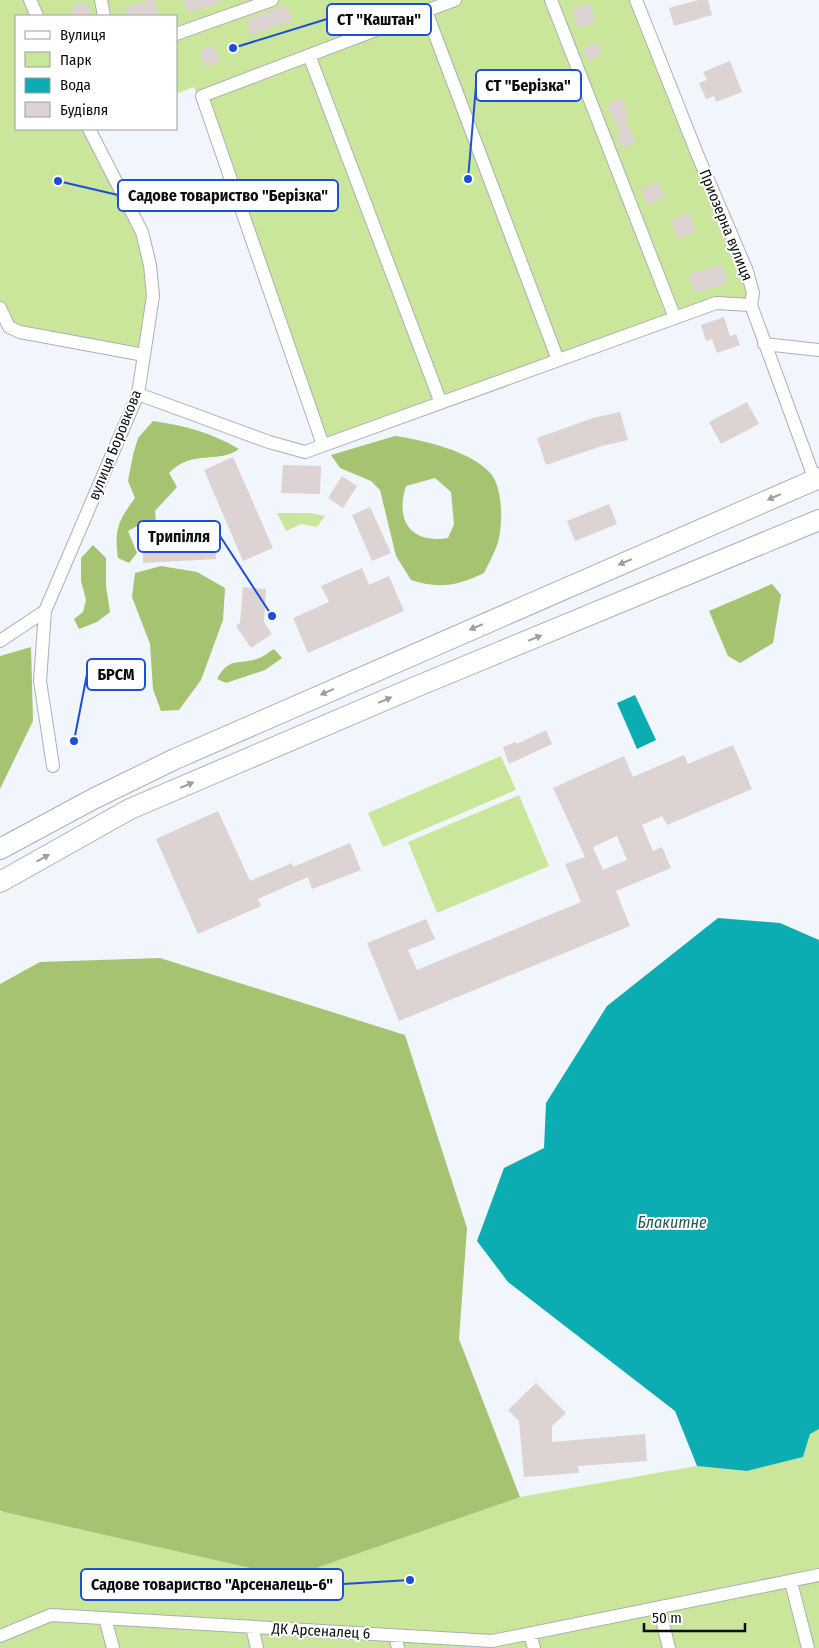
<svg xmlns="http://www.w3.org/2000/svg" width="819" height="1648" font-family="'Fira Sans Condensed',sans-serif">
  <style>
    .green { fill: #cae69b }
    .forest { fill: #a5c370; fill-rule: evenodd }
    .water { fill: #0cadb2 }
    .building { fill: #dcd3d2; fill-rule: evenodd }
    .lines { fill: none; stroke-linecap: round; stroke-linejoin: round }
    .street-casing { stroke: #aaafb5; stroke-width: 14 }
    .primary-casing { stroke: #aaafb5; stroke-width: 22 }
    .street { stroke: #fff; stroke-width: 12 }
    .primary { stroke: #fff; stroke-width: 20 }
    .oneway { fill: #9d9e9f }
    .labels { text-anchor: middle; stroke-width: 4; stroke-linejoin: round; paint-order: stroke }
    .street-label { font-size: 15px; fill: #0b0d0f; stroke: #fff }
    .water-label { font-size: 16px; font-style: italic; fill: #22595b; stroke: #fff }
    .leader { fill: none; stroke: #1d4ed8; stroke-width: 2 }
    .callout-dot { fill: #1d4ed8; stroke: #fff; stroke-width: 2 }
    .callout { fill: #fff; stroke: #1d4ed8; stroke-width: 2 }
    .callout-label { font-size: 16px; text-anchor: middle; font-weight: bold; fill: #0b0d0f }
  </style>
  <rect width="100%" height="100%" fill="#f0f6fc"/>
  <path class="green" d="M 0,0 L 636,0 L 747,271 L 751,305 L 716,303 L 323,445 L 194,87 L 176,94 L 176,16 L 16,16 L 16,129 L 94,129 L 150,265 L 144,355 L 20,332 L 0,308 Z
    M 277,513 L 311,513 L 325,516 L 317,527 L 301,524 L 286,531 Z
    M 501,756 L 516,790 L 383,847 L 368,813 Z
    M 519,795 L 549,866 L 437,913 L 408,842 Z
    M 819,1428 L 819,1648 L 0,1648 L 0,1512 L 520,1497 L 697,1466 L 747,1471 L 803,1457 L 810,1434 Z"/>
  <path class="forest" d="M 153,421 C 186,426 210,432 239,449 C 217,465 194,448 169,473 L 177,487 L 155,511 L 156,522 L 137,526 L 128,531 L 137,553 L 129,563 L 118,558 C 114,530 118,521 135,498 L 128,481 L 133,455 L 138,438 Z
    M 395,436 C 423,440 472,451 491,474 C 503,489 503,524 498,542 C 495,552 489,563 484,573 C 457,586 439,589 411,580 L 396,556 L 380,490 L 371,481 L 340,468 L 331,455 ZM 435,478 L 451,492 L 454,524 L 448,538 C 410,544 395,520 406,486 Z
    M 93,545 L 106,558 L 106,586 L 110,612 L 97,622 L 79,629 L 74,619 L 83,612 L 86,600 L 81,581 L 81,558 Z
    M 161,566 L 197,572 L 225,588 L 223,620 L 201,680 L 179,710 L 161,711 L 153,689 L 150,644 L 132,597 L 135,573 Z
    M 772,584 L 781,595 L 773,643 L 740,663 L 728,656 L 709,611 Z
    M 31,647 L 33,721 L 0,789 L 0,656 Z
    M 274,649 L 282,658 L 265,670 L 226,683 L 217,679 C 229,657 237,665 257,659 C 263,657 269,652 274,649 Z
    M 160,958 L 405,1035 L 467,1228 L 459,1339 L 520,1497 L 290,1577 L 0,1511 L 0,984 L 40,962 Z"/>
  <path class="water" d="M 635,695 L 656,740 L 637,749 L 617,703 Z
    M 718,918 L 780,923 L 819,940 L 819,1429 L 810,1434 L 803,1457 L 747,1471 L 697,1466 L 675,1411 L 508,1282 L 477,1241 L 504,1168 L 544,1148 L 546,1103 L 607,1006 Z"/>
  <path class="building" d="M 150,0 L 155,0 L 159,16 L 127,16 L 125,7 Z
    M 184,0 L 221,0 L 221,2 L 188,13 Z
    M 698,0 L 708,0 L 712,15 L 674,26 L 669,8 Z
    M 87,2 L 91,16 L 74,16 L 71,6 Z
    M 589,2 L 596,21 L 578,28 L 571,10 Z
    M 287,5 L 292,22 L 278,25 L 251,36 L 246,20 Z
    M 598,43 L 602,55 L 588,61 L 583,48 Z
    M 214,45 L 220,62 L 205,67 L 200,50 Z
    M 730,61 L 742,92 L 716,102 L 714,96 L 706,99 L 699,83 L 707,80 L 703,72 Z
    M 621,98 L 629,116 L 625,118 L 636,143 L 622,149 L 616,134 L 620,133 L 607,105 Z
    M 658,182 L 665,197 L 648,205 L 641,190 Z
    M 689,213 L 696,232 L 678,239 L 671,220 Z
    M 722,264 L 728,283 L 695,293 L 689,275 Z
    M 724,317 L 730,336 L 736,334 L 740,345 L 717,353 L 712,339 L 706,341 L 701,325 Z
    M 747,402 L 759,424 L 721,444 L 709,422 Z
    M 620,412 L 628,440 L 602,446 L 546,465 L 537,438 L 593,418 Z
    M 233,457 L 273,548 L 243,561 L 204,470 Z
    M 283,465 L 321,466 L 320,494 L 281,493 Z
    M 342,476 L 357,486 L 343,508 L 328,498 Z
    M 609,504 L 617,524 L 575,541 L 567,521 Z
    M 370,507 L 391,553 L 372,561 L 352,515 Z
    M 215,526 L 216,559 L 143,563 L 142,530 Z
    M 362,568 L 369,585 L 389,576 L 404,611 L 308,653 L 293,618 L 329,602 L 321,586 Z
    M 243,587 L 266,589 L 264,622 L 272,634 L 251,648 L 236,626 L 240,623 Z
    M 546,730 L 552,744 L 509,764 L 503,747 L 516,742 L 517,744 Z
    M 733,745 L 752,789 L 667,825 L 662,816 L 642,825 L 653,851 L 662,847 L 671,868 L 616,891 L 630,926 L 399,1021 L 367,943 L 426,919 L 435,939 L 408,950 L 417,970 L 581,902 L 565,864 L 585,857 L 553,788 L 624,756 L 633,777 L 684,755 L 688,764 ZM 617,836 L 627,860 L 603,870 L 593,847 Z
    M 218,811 L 250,881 L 292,863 L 293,867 L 350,843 L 361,870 L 312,889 L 308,877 L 258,899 L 261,906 L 198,934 L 156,839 Z
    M 536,1383 L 566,1413 L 552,1426 L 552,1442 L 645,1434 L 647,1461 L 578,1466 L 579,1473 L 524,1477 L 519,1421 L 508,1410 Z"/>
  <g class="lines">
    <g class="street-casing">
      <path id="street" d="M 30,0 L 37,16
        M 101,0 L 104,16
        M 551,0 L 675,318
        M 636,0 L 698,156 L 747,271 L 753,293 L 751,305 L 815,480
        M 426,11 L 558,360
        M 176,34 L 272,0
        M 309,55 L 441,403
        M 0,308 L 9,327 L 20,332 L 144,355
        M 764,344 L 819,350
        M 138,394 L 269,442 L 305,452 L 716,303 L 751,305
        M 323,445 L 202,96 L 455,0
        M 0,641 L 45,611
        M 53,766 L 40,681 L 45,611 L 138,394 L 153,296 L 150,265 L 142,232 L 89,129
        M 791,1582 L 808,1648
        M 659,1608 L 669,1648
        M 105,1618 L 113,1648
        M 252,1627 L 257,1648
        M 530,1634 L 534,1648
        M 0,1636 L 51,1615 L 492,1641 L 819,1575
        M 395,1636 L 398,1648"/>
    </g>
    <g class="primary-casing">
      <path id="primary" d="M 0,849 L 95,798 L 175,759 L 819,478
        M 0,882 L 130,809 L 413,688 L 819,520"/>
    </g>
    <use href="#street" class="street"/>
    <use href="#primary" class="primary"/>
  </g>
  <defs><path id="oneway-solid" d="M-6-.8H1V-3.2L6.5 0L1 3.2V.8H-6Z" transform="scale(1.25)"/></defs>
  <g class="oneway">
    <use href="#oneway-solid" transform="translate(774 497) rotate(157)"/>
    <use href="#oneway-solid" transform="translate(625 562) rotate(157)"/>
    <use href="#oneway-solid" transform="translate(476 627) rotate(157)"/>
    <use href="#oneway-solid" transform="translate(535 638) rotate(-22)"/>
    <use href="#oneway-solid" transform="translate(327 692) rotate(156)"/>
    <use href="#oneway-solid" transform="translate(385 700) rotate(-23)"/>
    <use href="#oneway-solid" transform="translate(187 785) rotate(-23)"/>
    <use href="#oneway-solid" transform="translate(43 858) rotate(-29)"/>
  </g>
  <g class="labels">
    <g class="street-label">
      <text transform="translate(726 225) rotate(68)" y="5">Приозерна вулиця</text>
      <text transform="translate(115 445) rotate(-68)" y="5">вулиця Боровкова</text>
      <text transform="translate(321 1631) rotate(3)" y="5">ДК Арсеналец 6</text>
    </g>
    <g class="water-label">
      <text x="672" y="1228">Блакитне</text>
    </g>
  </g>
  <path class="leader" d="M233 48L327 19M468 179L476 86M58 181L118 195M272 616L220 536M74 741L87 674M410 1580L343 1584"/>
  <g class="callout-dot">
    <circle cx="233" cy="48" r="5"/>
    <circle cx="468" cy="179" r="5"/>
    <circle cx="58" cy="181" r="5"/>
    <circle cx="272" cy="616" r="5"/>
    <circle cx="74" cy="741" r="5"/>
    <circle cx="410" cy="1580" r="5"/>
  </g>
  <g class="callout">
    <rect x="327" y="4" width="104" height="31" rx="5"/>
    <rect x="476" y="70" width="105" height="31" rx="5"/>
    <rect x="118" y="180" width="220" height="31" rx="5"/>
    <rect x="138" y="521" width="82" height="31" rx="5"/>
    <rect x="87" y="659" width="58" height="31" rx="5"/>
    <rect x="81" y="1569" width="262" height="31" rx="5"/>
  </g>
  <g class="callout-label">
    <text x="379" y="25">СТ "Каштан"</text>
    <text x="528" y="91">СТ "Берізка"</text>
    <text x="228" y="201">Садове товариство "Берізка"</text>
    <text x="179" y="542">Трипілля</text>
    <text x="116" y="680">БРСМ</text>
    <text x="212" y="1590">Садове товариство "Арсеналець-6"</text>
  </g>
  <rect x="15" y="15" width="162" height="115" fill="#ffffff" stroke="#9d9e9f"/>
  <rect x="25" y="31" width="25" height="8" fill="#ffffff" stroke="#9d9e9f"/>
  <text x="60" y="40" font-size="15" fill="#0b0d0f">Вулиця</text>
  <rect x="25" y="52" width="25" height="15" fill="#cae69b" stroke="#9d9e9f"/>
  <text x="60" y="65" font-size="15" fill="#0b0d0f">Парк</text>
  <rect x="25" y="78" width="25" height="15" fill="#0cadb2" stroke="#9d9e9f"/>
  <text x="60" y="90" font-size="15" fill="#0b0d0f">Вода</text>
  <rect x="25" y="102" width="25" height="15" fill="#dcd3d2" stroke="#9d9e9f"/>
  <text x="60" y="115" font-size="15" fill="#0b0d0f">Будівля</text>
  <path d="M644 1623v8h101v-8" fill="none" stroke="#0b0d0f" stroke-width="2.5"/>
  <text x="652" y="1623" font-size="15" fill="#0b0d0f" stroke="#ffffff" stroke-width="4" paint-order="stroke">50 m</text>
</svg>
